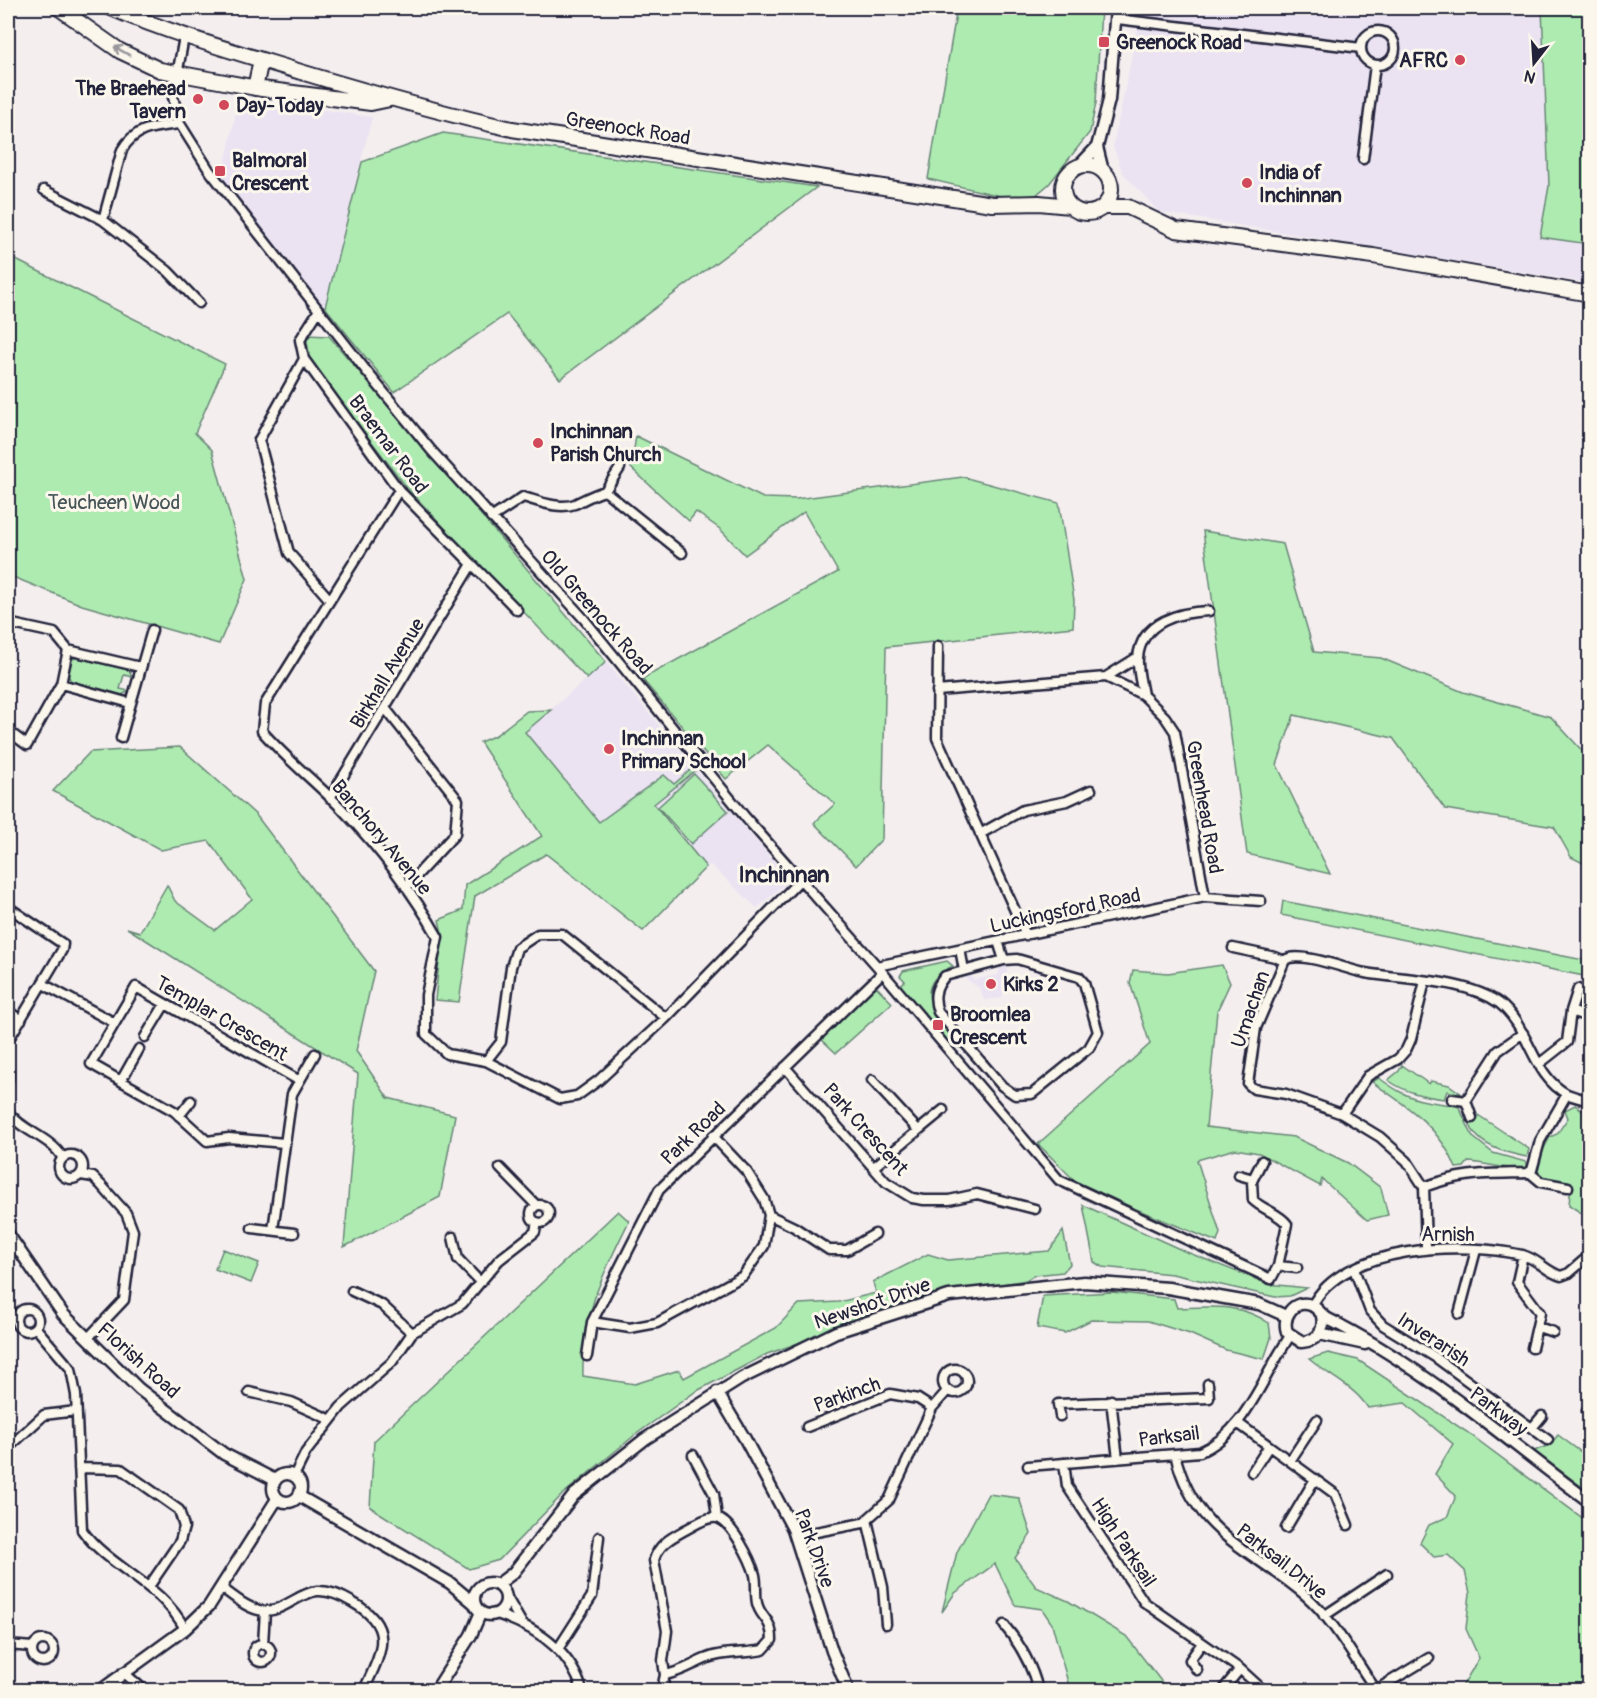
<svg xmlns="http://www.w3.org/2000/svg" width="1597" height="1698" font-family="Pangolin,sans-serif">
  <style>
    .built { fill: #ebe3f2 }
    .green { fill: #aeebb1; stroke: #688676; stroke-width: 1.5 }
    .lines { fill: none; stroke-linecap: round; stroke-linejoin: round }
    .minor-casing { stroke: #22223b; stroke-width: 13 }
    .tertiary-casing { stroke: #22223b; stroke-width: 15 }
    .primary-casing { stroke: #22223b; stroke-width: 18 }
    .minor { stroke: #fbf7ec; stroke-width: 8 }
    .tertiary { stroke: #fbf7ec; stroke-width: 10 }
    .primary { stroke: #fbf7ec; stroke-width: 14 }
    .oneway { stroke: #99979c }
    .poi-dot { fill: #d1495b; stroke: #fbf7ec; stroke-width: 2 }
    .labels { text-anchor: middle; stroke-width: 6; stroke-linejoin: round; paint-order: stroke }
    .poi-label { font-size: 20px; font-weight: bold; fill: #22223b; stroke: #fbf7ec; text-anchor: start }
    .street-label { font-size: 20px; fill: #22223b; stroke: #fbf7ec }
    .park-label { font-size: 20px; fill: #455458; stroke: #fbf7ec }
    .quarter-label { font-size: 22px; font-weight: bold; fill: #22223b; stroke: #fbf7ec }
  </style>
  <rect width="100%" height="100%" fill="#f4eeef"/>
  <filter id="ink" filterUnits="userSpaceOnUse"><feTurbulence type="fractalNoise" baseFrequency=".0167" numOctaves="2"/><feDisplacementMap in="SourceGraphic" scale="12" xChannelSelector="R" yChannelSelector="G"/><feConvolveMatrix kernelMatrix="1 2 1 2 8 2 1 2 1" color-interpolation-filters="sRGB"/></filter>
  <g filter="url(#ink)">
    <path class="built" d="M 1136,8 L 1542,8 L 1549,186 L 1540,237 L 1589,244 L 1589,283 L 1159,212 L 1123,173 L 1113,146 L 1137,31 Z
      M 239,97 L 372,117 L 325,307 L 222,180 Z
      M 606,662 L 694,767 L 674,784 L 663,775 L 599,822 L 525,732 Z
      M 696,770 L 787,877 L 785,884 L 757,908 L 711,865 L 706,867 L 654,804 Z
      M 1008,965 L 1002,998 L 984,1000 L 980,989 L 963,976 L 970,974 L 974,980 L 998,975 L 1000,967 Z"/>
    <path class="green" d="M 957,8 L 1101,8 L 1096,103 L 1090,132 L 1049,184 L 1036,195 L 1009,198 L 928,179 Z
      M 1542,8 L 1589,8 L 1589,244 L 1540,237 L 1549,186 Z
      M 443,133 L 817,187 L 560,379 L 507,314 L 394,392 L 325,307 L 362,162 Z
      M 8,256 L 225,364 L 195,433 L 212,450 L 247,579 L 219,644 L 82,605 L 8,575 Z
      M 306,335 L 329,336 L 606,662 L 587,679 L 407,488 L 310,361 Z
      M 636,436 L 763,498 L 796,499 L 963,477 L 1059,503 L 1074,600 L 1073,627 L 886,647 L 882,839 L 856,866 L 814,823 L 835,804 L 768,745 L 726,779 L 642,679 L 838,572 L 804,512 L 745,555 L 720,529 L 696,512 L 689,521 L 631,468 Z
      M 1203,531 L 1283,544 L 1314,652 L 1381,658 L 1463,692 L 1551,717 L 1589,758 L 1589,866 L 1571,857 L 1554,827 L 1445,809 L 1393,738 L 1294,715 L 1277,765 L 1330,874 L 1247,854 Z
      M 77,658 L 129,670 L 132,677 L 124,675 L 120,689 L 129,691 L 122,695 L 71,681 L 68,675 L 72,659 Z
      M 551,710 L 525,732 L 599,822 L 664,775 L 674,784 L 694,767 L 696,770 L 654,804 L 706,867 L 643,931 L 546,854 L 475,896 L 459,1002 L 435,1000 L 442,933 L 439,920 L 463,910 L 465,885 L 542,836 L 480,742 L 496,735 L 527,711 Z
      M 180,747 L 256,815 L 374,971 L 356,1051 L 388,1098 L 455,1115 L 440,1197 L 344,1247 L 358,1074 L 127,928 L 140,932 L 167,885 L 175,901 L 215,930 L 252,899 L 209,841 L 161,850 L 53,791 L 90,752 Z
      M 694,774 L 728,811 L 691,844 L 658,807 Z
      M 1283,901 L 1589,961 L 1589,977 L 1281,915 Z
      M 947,961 L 953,966 C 904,988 942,1025 964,1049 L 952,1045 L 900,985 L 905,981 L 900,976 L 903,971 Z
      M 1222,965 L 1230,983 L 1217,1011 L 1206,1127 L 1294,1137 L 1348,1163 L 1381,1188 L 1388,1215 L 1367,1220 L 1322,1179 L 1320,1186 L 1259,1153 L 1235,1149 L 1197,1160 L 1220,1233 L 1217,1242 L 1131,1207 L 1075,1181 L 1038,1144 L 1150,1044 L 1130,983 L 1133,970 L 1168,973 Z
      M 875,985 L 892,1003 L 836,1053 L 820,1038 Z
      M 1402,1065 L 1429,1084 L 1431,1081 L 1449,1085 L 1462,1094 L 1447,1091 L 1444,1099 C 1423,1096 1406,1093 1388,1080 L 1399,1071 Z
      M 1379,1078 C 1394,1089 1408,1098 1426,1101 C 1438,1104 1448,1103 1459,1107 L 1473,1137 L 1493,1153 L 1526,1162 L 1526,1168 C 1507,1171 1488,1163 1468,1162 L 1464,1167 L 1456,1168 C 1440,1127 1407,1106 1372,1082 Z
      M 1575,1105 L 1589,1114 L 1589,1218 L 1569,1205 L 1571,1182 L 1537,1177 L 1542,1152 L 1550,1137 L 1557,1134 L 1568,1118 L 1565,1110 Z
      M 1475,1113 L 1529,1149 L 1527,1157 C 1506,1153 1476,1146 1469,1122 L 1475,1120 Z
      M 1083,1205 L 1184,1251 L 1268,1284 L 1307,1288 L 1290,1296 L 1275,1297 L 1172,1274 L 1102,1267 L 1094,1262 Z
      M 618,1211 L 629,1221 C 603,1274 581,1315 583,1376 L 635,1384 L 679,1370 L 684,1378 L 776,1328 L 799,1304 L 839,1302 L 876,1293 L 873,1282 L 928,1254 L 948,1260 L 1049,1251 L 1063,1231 L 1070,1264 L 1063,1272 L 1035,1275 L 1026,1280 L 933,1296 L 767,1354 L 695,1392 L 635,1435 L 563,1494 L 499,1560 L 469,1569 L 370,1507 L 374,1441 Z
      M 223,1249 L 259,1263 L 251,1283 L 215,1269 Z
      M 1112,1292 L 1174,1299 L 1177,1308 C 1211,1307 1240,1303 1269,1323 L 1271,1338 L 1264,1359 L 1226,1350 L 1190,1334 L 1148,1321 L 1091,1320 L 1065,1333 L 1037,1328 L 1043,1296 Z
      M 1328,1353 L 1358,1360 L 1467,1432 L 1589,1523 L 1589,1690 L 1460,1690 L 1479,1658 L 1466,1629 L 1470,1593 L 1465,1571 L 1448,1555 L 1434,1557 L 1420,1543 L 1429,1525 L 1447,1517 L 1456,1496 L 1435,1474 L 1453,1444 L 1405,1403 L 1368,1408 C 1354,1386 1329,1376 1309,1359 Z
      M 1558,1435 L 1589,1458 L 1589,1492 L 1534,1451 L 1550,1445 Z
      M 988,1494 L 1019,1498 L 1031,1534 L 1015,1558 L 1036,1587 L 1068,1601 L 1126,1636 L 1168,1690 L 1070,1690 L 1052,1624 L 1042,1609 L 1015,1605 L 995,1564 L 955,1593 L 942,1612 L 957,1552 Z"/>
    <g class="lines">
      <g class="minor-casing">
        <path id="minor" d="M 1117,19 L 1361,48
          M1361 48a17 17 0 1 1 34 0a17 17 0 1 1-34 0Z
          M 184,37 L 173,97 L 180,124 L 209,170 L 368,373 L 431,450 L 584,619 L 746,818 L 877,966 L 1059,1180 L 1271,1279 L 1278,1266 L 1287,1224 C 1279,1213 1263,1210 1253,1200 L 1252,1181 L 1262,1161
          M 1363,159 L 1375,65
          M 44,190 L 103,220 L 168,271 L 199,303
          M 103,220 L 122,150 C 135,127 155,127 180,124
          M 319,310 L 300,340 L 304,359 L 399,490 L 517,610
          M 304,359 L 259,440 L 289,553 L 330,600
          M 399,490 L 265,704 L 262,731 C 286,759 315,781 341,808 C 378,847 412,890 438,937 L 426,995 L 426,1034 L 447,1054 L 486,1061 L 560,1099 L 577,1096 L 599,1080 L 666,1018 L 800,880
          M 605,491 L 682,553
          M 491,518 L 523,497 C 538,501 559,510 575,504 C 585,499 594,494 605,491 L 620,468
          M 8,623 L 54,633 L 68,650 L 61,684 L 27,745 L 8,731
          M 938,646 L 937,738 L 1026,935
          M 68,650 L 140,667
          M 1106,677 L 1138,657
          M 61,684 L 130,703
          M 937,691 L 1106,677 L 1143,695 L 1165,717 L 1175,732 L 1205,897
          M 1143,695 C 1141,683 1137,669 1138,658 C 1141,621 1180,612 1209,611
          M 385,708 L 458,800 L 455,834 L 406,887
          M 121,738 L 152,630
          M 330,798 L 472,564
          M 980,834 L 1023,810 L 1067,801 L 1091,790
          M 8,907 L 63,944 L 62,950 L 9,1039
          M 998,941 L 1004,960 L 1017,959 L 1079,977 L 1084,983 L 1098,1032 L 1089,1048 L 1032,1094 L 1015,1095 L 1002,1086 L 938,1012 C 933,997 935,988 945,976 L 1004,960
          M 1233,948 L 1275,957 L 1284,961
          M 960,949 L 964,970
          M 877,966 L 1205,897 L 1261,901
          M 43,984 L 113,1022
          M 8,1011 L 21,1020
          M 1571,1011 L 1590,1018
          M 145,1037 L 165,1004
          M 486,1061 L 501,1042 L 511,967 L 517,948 L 538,934 L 562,934 L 666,1018
          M 1539,1064 L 1567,1042 L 1571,1011 L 1578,989
          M 785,1067 L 886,1182 L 912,1198 L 924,1200 L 949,1200 L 977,1194 L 1035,1209
          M 8,1071 L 8,1080
          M 872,1080 L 918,1130
          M 121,1081 L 139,1049
          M 1452,1099 L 1466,1101 L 1472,1118
          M 1466,1101 L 1498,1051 L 1523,1033
          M 8,1112 C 23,1132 49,1136 63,1158
          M 1342,1114 L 1368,1076 L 1398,1059 L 1406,1050 L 1411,1039 L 1425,981
          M 179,1116 L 191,1101
          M 284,1143 L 229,1138 L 207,1141 L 174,1111 L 91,1064 L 136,987 L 298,1080
          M59 1167a12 12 0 1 1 24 0a12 12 0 1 1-24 0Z
          M 875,1166 L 943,1110
          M 500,1168 L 536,1205
          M 1529,1172 L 1541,1182 L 1568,1187
          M 81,1175 L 93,1177 L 101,1185 L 126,1213 L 133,1231 L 124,1300 L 88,1338
          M 1239,1175 L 1253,1179
          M 1424,1187 C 1464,1172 1487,1174 1528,1173 L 1532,1170 L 1540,1141 L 1567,1094
          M531 1214a9 9 0 1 1 18 0a9 9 0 1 1-18 0Z
          M 769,1215 L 794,1227 L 829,1250 L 847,1250 L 875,1234
          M 252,1228 L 294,1233
          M 273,1230 L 292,1094 L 315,1054
          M 453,1237 L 458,1259 L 480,1282
          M 1426,1247 L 1424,1187 L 1407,1161 L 1380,1137 L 1342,1114 L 1286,1094 L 1254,1089 L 1248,1084 L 1256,1028 L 1285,960 C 1299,950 1348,970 1365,973 C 1405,980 1466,979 1499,1003 C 1530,1027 1532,1076 1567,1094 C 1574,1097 1583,1099 1590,1101
          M 1523,1255 L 1517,1282 L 1540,1313 L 1532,1348
          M 1278,1266 L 1297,1268
          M 1354,1269 L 1370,1311 L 1383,1325 L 1435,1357 L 1548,1440
          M 352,1291 L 382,1305 L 412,1333
          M 1312,1306 C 1343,1245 1462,1241 1522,1255 C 1537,1258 1546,1272 1561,1276 L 1569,1273 L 1590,1255
          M16 1320a11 11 0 1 1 22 0a11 11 0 1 1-22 0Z
          M 1459,1314 L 1476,1250
          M 592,1322 L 630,1328 L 657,1323 L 743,1276 L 764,1246 L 769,1215 L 764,1199 L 747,1172 L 713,1136
          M 1538,1327 L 1553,1332
          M 36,1328 L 71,1369 L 76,1395 L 82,1530 C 110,1569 161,1583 185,1629
          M 587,1356 L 592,1322 L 659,1190 L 882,973
          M943 1381a12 12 0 1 1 24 0a12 12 0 1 1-24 0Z
          M 249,1392 L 291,1402 L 329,1419
          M 1111,1400 L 1118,1459
          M 1587,1411 L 1590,1412
          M 1060,1416 L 1058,1404 L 1209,1398 L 1208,1384
          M 1239,1424 L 1335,1494 L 1348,1525
          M 807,1427 L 890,1394 L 918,1399 L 932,1408
          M 1532,1428 L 1542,1416
          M 1587,1436 L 1590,1433
          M 8,1448 L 44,1415 L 76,1411
          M 1175,1454 C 1194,1534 1250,1548 1305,1595 C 1334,1620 1354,1659 1376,1690 L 1429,1658
          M 693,1455 L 714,1494 L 717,1518
          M 1290,1461 L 1317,1420
          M 1064,1463 L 1067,1486 L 1144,1602 L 1240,1669 L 1263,1690
          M 1028,1466 L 1200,1452 C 1247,1431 1262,1377 1290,1336
          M 79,1468 L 121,1469 L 179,1510 L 184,1527 L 180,1541 L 150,1585
          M 1252,1472 L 1269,1446
          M 294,1476 L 306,1452 L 341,1407 L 392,1362 L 412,1333 L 462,1304 L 499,1260 L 535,1232 L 537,1222
          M 867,1520 L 883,1587 L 886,1624
          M 1286,1528 L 1315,1479
          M 795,1536 L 863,1523 L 889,1500 L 932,1408 L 948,1390
          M 222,1588 C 234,1597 250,1611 266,1611 C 285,1610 299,1593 317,1591 C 329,1590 342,1596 352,1602 C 397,1627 381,1653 364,1690
          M 506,1596 L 521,1622
          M 497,1614 C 535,1627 570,1649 582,1690
          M 1324,1616 L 1387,1574
          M 1004,1625 C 1020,1644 1032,1665 1038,1690
          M32 1651a11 11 0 1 1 22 0a11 11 0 1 1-22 0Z
          M253 1653a9 9 0 1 1 18 0a9 9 0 1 1-18 0Z
          M 263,1644 L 265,1611
          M 8,1645 L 32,1647
          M 558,1649 L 592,1596 L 599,1537
          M 1197,1670 L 1190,1660 L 1202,1643
          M 123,1672 L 144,1690
          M 665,1675 C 681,1672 691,1665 705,1659 C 723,1651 745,1654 763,1650 L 772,1640 C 772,1618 760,1618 757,1603 C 755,1593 757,1584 755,1575 C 751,1560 732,1522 717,1518 C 707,1516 695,1525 687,1529 C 673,1537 659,1543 654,1560 L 667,1631 L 663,1661 L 665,1675 L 663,1684 L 667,1690
          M 1229,1690 L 1226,1686 L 1240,1669"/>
      </g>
      <g class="tertiary-casing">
        <path id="tertiary" d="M 1097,147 L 1103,171
          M 1078,167 L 1097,147 L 1109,100 L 1116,8
          M 8,1234 L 63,1314 L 139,1389 L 224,1454 L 275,1480
          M 1322,1316 C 1325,1331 1317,1341 1302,1342 L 1287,1332 C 1282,1317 1293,1299 1311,1305 C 1318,1308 1321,1315 1328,1319 C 1423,1366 1505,1439 1590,1502
          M 1319,1334 L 1365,1344
          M 717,1392 L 745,1439 L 793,1529 L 832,1651 L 848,1690
          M273 1488a14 14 0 1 1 28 0a14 14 0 1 1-28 0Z
          M 299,1496 L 450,1583 L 475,1604
          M474 1599a16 16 0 1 1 32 0a16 16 0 1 1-32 0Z
          M 497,1585 L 513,1573 L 574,1495 L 645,1439 L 742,1378 L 836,1332 L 949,1296 L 1084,1282 L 1168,1288 L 1259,1304 L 1286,1316
          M 101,1690 L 185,1629 L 209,1606 L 277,1499
          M 436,1690 L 471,1635 L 481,1612"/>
      </g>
      <g class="primary-casing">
        <path id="primary" d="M 59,8 L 120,51 L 160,70 L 262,89 L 371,103 L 390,99
          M 111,8 C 172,34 236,52 301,72 C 371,93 440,113 512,129 L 992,204 L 1039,203 L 1070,206
          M 255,88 L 261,60
          M1063 189a24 24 0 1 1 48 0a24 24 0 1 1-48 0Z
          M 1104,207 L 1128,207 L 1176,230 L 1373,256 L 1590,294"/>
      </g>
      <use href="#minor" class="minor"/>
      <use href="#tertiary" class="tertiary"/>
      <use href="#primary" class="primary"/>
    </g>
    <defs><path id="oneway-shaft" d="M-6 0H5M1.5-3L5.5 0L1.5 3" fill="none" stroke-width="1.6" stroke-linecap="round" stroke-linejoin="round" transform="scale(1.5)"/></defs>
    <use class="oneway" href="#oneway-shaft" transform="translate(122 51) rotate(-151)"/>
  </g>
  <g class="poi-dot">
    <rect x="1098" y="36" width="12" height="12" rx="3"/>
    <circle cx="1460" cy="60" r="6"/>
    <circle cx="198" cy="99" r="6"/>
    <circle cx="224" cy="105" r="6"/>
    <rect x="214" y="165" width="12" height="12" rx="3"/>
    <circle cx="1247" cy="183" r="6"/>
    <circle cx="538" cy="443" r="6"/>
    <circle cx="609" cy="749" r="6"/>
    <circle cx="991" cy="984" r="6"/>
    <rect x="932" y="1019" width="12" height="12" rx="3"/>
  </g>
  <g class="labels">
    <g class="poi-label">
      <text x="1116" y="49">Greenock Road</text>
      <text x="1448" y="67" text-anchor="end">AFRC</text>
      <text x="186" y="95" text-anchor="end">The Braehead<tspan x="186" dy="23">Tavern</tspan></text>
      <text x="236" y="112">Day-Today</text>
      <text x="232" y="167">Balmoral<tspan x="232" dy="23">Crescent</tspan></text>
      <text x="1259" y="179">India of<tspan x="1259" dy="23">Inchinnan</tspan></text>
      <text x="550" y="438">Inchinnan<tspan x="550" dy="23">Parish Church</tspan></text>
      <text x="621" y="745">Inchinnan<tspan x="621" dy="23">Primary School</tspan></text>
      <text x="1003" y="991">Kirks 2</text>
      <text x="950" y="1021">Broomlea<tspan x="950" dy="23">Crescent</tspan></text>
    </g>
    <g class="street-label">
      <text transform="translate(628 128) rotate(9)" y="7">Greenock Road</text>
      <text transform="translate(389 444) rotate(53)" y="7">Braemar Road</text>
      <text transform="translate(597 612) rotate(49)" y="7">Old Greenock Road</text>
      <text transform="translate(387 673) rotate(-59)" y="7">Birkhall Avenue</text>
      <text transform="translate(1205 807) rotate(80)" y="7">Greenhead Road</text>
      <text transform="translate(382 837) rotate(50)" y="7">Banchory Avenue</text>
      <text transform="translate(1065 910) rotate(-12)" y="7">Luckingsford Road</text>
      <text transform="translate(1250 1009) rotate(-71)" y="7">Umachan</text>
      <text transform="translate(222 1018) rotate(30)" y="7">Templar Crescent</text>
      <text transform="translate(866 1129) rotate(48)" y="7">Park Crescent</text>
      <text transform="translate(693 1133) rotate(-44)" y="7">Park Road</text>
      <text x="1448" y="1241">Arnish</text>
      <text transform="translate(872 1303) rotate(-19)" y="7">Newshot Drive</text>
      <text transform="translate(1434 1339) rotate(33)" y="7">Inverarish</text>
      <text transform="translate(139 1360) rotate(42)" y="7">Florish Road</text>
      <text transform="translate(847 1394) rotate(-20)" y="7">Parkinch</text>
      <text transform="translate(1499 1411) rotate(37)" y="7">Parkway</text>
      <text transform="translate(1169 1436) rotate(-7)" y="7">Parksail</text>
      <text transform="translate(1124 1542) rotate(57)" y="7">High Parksail</text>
      <text transform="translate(815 1548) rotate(70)" y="7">Park Drive</text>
      <text transform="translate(1282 1561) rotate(38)" y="7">Parksail Drive</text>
    </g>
    <g class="park-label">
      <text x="114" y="509">Teucheen Wood</text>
    </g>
    <g class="quarter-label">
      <text x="784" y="882">Inchinnan</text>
    </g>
  </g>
  <rect width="1597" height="1698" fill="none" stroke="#fbf7ec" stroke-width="30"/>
  <rect x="15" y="15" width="1567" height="1668" fill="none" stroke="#22223b" stroke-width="2" filter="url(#ink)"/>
  <g transform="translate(1534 63) rotate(197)" stroke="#fbf7ec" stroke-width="4.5" paint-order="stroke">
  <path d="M0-4.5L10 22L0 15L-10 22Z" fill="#22223b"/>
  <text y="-9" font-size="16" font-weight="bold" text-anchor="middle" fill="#22223b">N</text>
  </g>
</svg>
